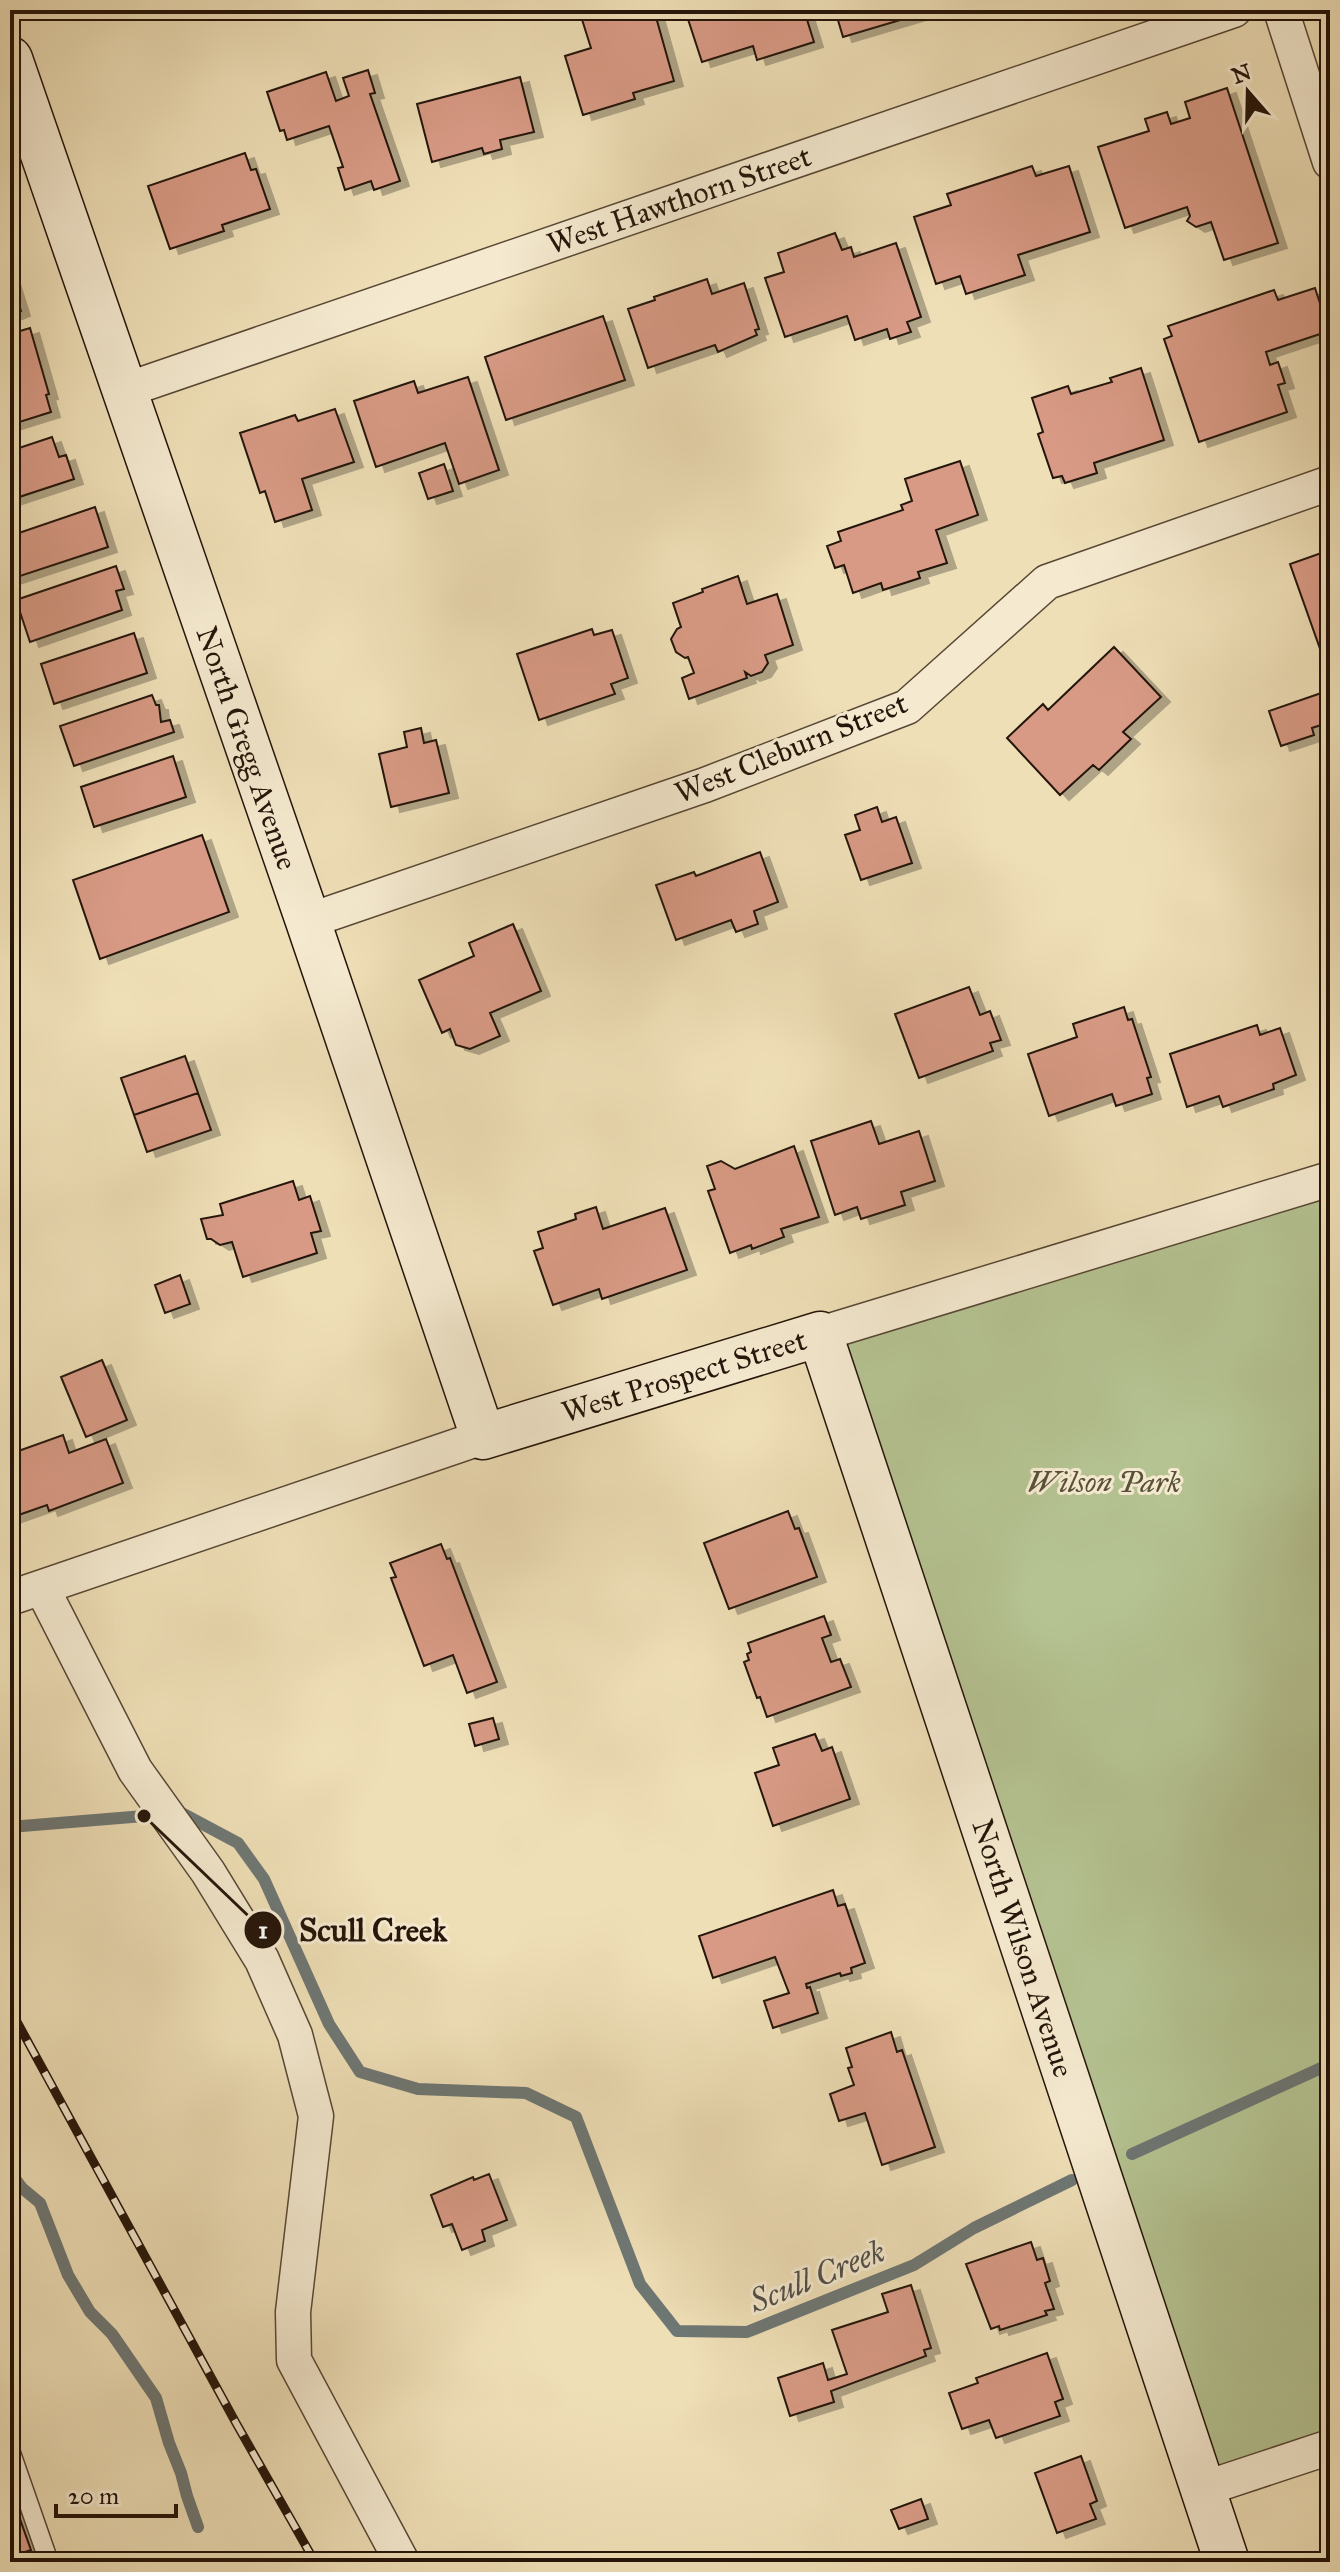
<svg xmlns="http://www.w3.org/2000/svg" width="1340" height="2572" font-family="'IM FELL Great Primer',serif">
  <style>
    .green { fill: #b5c392; stroke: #6c6c4e; stroke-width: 2 }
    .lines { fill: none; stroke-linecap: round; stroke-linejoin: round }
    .stream { stroke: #6e7774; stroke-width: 12 }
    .building { fill: #d89a85; stroke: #241409; stroke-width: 2; filter: url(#shadow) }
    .lane-casing { stroke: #574734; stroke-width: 21 }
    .street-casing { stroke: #574734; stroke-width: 37 }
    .secondary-casing { stroke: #241409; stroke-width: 47 }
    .lane { stroke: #f5ead0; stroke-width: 18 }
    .street { stroke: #f5ead0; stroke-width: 34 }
    .secondary { stroke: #f5ead0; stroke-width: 44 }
    .rail-casing { stroke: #241409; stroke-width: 9 }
    .rail { stroke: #f5ead0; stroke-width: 6; stroke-dasharray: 18; stroke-linecap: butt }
    .labels { text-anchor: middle; stroke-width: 6; stroke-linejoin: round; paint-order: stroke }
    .street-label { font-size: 30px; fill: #241409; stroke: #f5ead0 }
    .park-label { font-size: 30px; font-style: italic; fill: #575139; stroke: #f5ead0 }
    .water-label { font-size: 32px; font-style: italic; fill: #4f4e47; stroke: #f5ead0 }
    .leader { fill: none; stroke: #241409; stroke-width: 3 }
    .callout-dot { fill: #241409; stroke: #f5ead0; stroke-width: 3 }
    .mark-label { font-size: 24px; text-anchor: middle; font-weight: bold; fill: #fff }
    .callout-label { font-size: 32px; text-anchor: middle; font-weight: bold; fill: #241409; stroke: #f5ead0; stroke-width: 6; stroke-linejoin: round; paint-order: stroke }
  </style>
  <defs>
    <filter id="shadow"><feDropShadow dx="9" dy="5" stdDeviation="0" flood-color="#0004"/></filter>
  </defs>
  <rect width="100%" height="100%" fill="#efdfb7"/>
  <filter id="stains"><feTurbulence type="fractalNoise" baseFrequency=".0025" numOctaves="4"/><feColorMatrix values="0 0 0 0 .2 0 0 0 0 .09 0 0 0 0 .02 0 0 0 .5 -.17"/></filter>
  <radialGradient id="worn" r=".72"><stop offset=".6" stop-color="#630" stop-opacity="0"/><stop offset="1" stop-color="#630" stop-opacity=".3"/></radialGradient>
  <path class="green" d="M 1330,1179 L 1330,2447 L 1203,2489 L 820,1334 Z"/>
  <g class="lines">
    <path class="stream" d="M 178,1811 L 238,1843 L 264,1879 L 329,2024 L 360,2072 L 418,2089 L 526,2093 L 576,2117 L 640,2284 L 677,2331 L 747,2332 L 914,2265 L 974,2228 L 1072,2180
      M 10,1827 L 144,1816
      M 1132,2154 L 1330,2064
      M 10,2172 L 22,2188 L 40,2203 L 68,2275 L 90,2312 L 112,2334 L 156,2398 L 169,2443 L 181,2473 L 187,2496 L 198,2527"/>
  </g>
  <path class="building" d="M 579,10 L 654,10 L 674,81 L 633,93 L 635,99 L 583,115 L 565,56 L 591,48 Z
    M 685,10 L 804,10 L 814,42 L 757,60 L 753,46 L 702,62 Z
    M 835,10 L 934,10 L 843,37 Z
    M 368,70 L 375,93 L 370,94 L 400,181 L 374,190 L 371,181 L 345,190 L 338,168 L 343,167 L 329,126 L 287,140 L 284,130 L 280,131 L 267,92 L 326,72 L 336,101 L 349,96 L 343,78 Z
    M 520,77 L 534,132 L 500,140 L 502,149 L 484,154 L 482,148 L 432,162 L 417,104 Z
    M 1227,88 L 1278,243 L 1224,260 L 1211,222 L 1196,227 L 1187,221 L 1190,216 L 1187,207 L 1125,228 L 1098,147 L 1149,131 L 1145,119 L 1167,112 L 1171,124 L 1190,118 L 1185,102 Z
    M 245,153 L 251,170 L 256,169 L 270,209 L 222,225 L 224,231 L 170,249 L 148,186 Z
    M 1032,166 L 1036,176 L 1069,166 L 1090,232 L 1018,255 L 1025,275 L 966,294 L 960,276 L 936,284 L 914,217 L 951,205 L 947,194 Z
    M 835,233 L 842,250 L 851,247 L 854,257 L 896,243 L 921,317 L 907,322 L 911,332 L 890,339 L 887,329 L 855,340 L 847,316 L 785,337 L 765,278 L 784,272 L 778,253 Z
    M 10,276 L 21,311 L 11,315 L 10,311 Z
    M 707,279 L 712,294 L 744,283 L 759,329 L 755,330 L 757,335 L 718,352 L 715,345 L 648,368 L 628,309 L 655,300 L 654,297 Z
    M 1315,288 L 1329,331 L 1266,352 L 1270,365 L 1278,362 L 1285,383 L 1278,385 L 1287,412 L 1199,442 L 1164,339 L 1172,336 L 1168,326 L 1274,290 L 1278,300 Z
    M 603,316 L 625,380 L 506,420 L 485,357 Z
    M 30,328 L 49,394 L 46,395 L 51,412 L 10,425 L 10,334 Z
    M 1141,368 L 1164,440 L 1094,463 L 1097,473 L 1065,483 L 1062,476 L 1053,478 L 1038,434 L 1043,432 L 1032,398 L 1068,386 L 1071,394 L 1112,382 L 1110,378 Z
    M 468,377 L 499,470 L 459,484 L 445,443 L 376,467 L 354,401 L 414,381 L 418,393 Z
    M 335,409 L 354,462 L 302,479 L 312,510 L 275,522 L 265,491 L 260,493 L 240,433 L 295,415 L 298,421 Z
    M 52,437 L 59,457 L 66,455 L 74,479 L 10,500 L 10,451 Z
    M 960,461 L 978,515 L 936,530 L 947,563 L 918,572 L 920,578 L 883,590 L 881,583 L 853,593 L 844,565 L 835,568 L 827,546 L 841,541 L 838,532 L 903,510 L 901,505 L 912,501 L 905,479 Z
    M 444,464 L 453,491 L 428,499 L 419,473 Z
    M 95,507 L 108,547 L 11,579 L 10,536 Z
    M 1330,550 L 1330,658 L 1324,660 L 1290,564 Z
    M 116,566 L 124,589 L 116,591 L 122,610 L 30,642 L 16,600 Z
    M 738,576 L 747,604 L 777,594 L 793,645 L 765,655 L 768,663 L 762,672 L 751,676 L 745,672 L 747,678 L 689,699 L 682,678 L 694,673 L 688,657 L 685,658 L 676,652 L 671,639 L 677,629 L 681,627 L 673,603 L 703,592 L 702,589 Z
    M 592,629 L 594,635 L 612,630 L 628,678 L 611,684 L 615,694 L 539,720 L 517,654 Z
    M 134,633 L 147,673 L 54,704 L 41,664 Z
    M 1114,647 L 1161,697 L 1123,732 L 1131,739 L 1099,770 L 1093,765 L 1060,795 L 1007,738 L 1043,704 L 1048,710 Z
    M 1330,690 L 1330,741 L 1324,724 L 1312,728 L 1314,735 L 1281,746 L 1269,711 Z
    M 152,695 L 156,705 L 159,705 L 161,722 L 170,720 L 174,732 L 74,766 L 60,726 Z
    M 421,728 L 424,743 L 436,740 L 449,793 L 391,807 L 379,754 L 407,747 L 404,732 Z
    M 173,756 L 186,797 L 94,827 L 81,787 Z
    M 877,807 L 882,822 L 896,817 L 912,863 L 861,880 L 845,835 L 860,830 L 855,815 Z
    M 202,835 L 229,912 L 100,959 L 73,880 Z
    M 760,852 L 778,902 L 754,911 L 758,924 L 736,932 L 731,920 L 676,940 L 656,885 L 694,872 L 696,876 Z
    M 513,924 L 541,991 L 490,1013 L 500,1036 L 470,1049 L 456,1045 L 450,1029 L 442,1033 L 419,980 L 474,956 L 469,943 Z
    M 969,987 L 980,1015 L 990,1011 L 1001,1040 L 990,1043 L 993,1051 L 919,1078 L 895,1014 Z
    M 1124,1007 L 1128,1020 L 1132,1019 L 1151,1077 L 1147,1078 L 1152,1094 L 1116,1106 L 1112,1094 L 1049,1116 L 1028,1054 L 1077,1037 L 1073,1024 Z
    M 1257,1025 L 1260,1035 L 1280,1028 L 1296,1075 L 1273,1084 L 1274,1089 L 1223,1107 L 1219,1096 L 1187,1107 L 1170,1054 Z
    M 185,1056 L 198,1093 L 134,1115 L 121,1078 Z
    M 198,1093 L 211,1130 L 147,1152 L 134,1115 Z
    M 871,1121 L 879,1144 L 919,1131 L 935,1181 L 901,1192 L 905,1205 L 861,1219 L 857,1207 L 835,1215 L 811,1141 Z
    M 794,1146 L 819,1217 L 781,1229 L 784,1237 L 752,1249 L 751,1245 L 730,1253 L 708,1191 L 715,1189 L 707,1166 L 721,1161 L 735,1169 Z
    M 293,1181 L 299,1200 L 310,1196 L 321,1231 L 311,1233 L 317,1253 L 243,1277 L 232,1242 L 220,1245 L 211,1239 L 207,1239 L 201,1219 L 223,1215 L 220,1204 Z
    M 596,1207 L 603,1229 L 665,1208 L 687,1270 L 602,1299 L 599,1289 L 553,1305 L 534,1251 L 543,1248 L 538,1232 L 576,1219 L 575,1214 Z
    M 180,1275 L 190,1304 L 165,1313 L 155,1285 Z
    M 102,1360 L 127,1420 L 86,1437 L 61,1377 Z
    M 63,1435 L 69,1453 L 106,1439 L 123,1483 L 49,1511 L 47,1505 L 10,1518 L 10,1454 Z
    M 788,1511 L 795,1529 L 799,1528 L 817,1577 L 729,1609 L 704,1543 Z
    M 441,1544 L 447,1559 L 450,1558 L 497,1682 L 467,1693 L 453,1655 L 424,1666 L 391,1578 L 396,1577 L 390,1563 Z
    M 824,1616 L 831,1635 L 822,1638 L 831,1662 L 840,1659 L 851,1687 L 767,1717 L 760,1697 L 757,1698 L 744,1662 L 749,1660 L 747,1654 L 751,1652 L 748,1643 Z
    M 493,1718 L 499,1739 L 475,1746 L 469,1724 Z
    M 815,1734 L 822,1751 L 832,1747 L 850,1799 L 773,1826 L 755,1773 L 779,1765 L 773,1748 Z
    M 833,1890 L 838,1906 L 845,1904 L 865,1963 L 851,1968 L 852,1973 L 841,1976 L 840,1973 L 806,1984 L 807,1988 L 810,1987 L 818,2013 L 773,2028 L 764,2001 L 789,1993 L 775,1957 L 713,1978 L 699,1936 Z
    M 891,2032 L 897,2052 L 902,2050 L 935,2147 L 882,2165 L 865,2113 L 839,2121 L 830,2094 L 854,2085 L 848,2068 L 852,2067 L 846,2048 Z
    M 489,2174 L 507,2220 L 482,2230 L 485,2241 L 462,2250 L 452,2224 L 443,2227 L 431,2195 L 473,2177 L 474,2180 Z
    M 1031,2242 L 1037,2260 L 1043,2258 L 1050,2281 L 1045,2283 L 1054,2309 L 1045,2311 L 1047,2315 L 1000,2330 L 999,2326 L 991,2329 L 966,2264 Z
    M 911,2285 L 931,2348 L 924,2350 L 926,2356 L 831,2391 L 834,2402 L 790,2416 L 778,2378 L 823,2363 L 828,2380 L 847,2374 L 832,2330 L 888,2312 L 882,2294 Z
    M 1047,2353 L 1063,2399 L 1055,2402 L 1060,2416 L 996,2438 L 989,2420 L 962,2429 L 949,2393 L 978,2383 L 976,2378 Z
    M 1081,2456 L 1097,2501 L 1090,2504 L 1096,2519 L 1057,2533 L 1035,2473 Z
    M 10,2491 L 31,2550 L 10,2557 Z
    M 921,2499 L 928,2519 L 899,2529 L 891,2510 Z"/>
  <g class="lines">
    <g class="lane-casing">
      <path id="lane" d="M 10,2450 L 49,2562"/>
    </g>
    <g class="street-casing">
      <path id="street" d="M 1281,10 L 1330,162
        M 123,391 L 1234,10
        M 308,921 L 705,785 L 907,707 L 1047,582 L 1330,483
        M 820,1334 L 1330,1179
        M 42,1588 L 135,1770 L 208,1872 L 262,1960 L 295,2035 L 316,2116 L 293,2312 L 294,2360 L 402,2562
        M 10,1598 L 483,1437
        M 1203,2489 L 1330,2447"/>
    </g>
    <g class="secondary-casing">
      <path id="secondary" d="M 10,59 L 308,921 L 483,1437 L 820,1334 L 1227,2562"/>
    </g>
    <use href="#lane" class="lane"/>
    <use href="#street" class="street"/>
    <use href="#secondary" class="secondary"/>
    <g class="rail-casing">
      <path id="rail" d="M 10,2009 L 236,2423 L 315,2562"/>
    </g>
    <use href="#rail" class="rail"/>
  </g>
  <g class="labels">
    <g class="street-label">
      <text transform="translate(679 200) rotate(-19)" y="10">West Hawthorn Street</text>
      <text transform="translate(247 748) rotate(71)" y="10">North Gregg Avenue</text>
      <text transform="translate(791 748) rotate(-22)" y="10">West Cleburn Street</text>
      <text transform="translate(684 1376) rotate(-17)" y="10">West Prospect Street</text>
      <text transform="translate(1023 1948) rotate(72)" y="10">North Wilson Avenue</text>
    </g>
    <g class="park-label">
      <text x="1104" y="1492">Wilson Park</text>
    </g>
    <g class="water-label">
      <text transform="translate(817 2276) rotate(-22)" y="11">Scull Creek</text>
    </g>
  </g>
  <path class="leader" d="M144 1816L263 1930"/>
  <g class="callout-dot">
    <circle cx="144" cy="1816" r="8"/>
    <circle cx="263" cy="1930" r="20"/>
  </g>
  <g class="mark-label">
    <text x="263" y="1938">1</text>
  </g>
  <g class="callout-label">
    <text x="373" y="1941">Scull Creek</text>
  </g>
  <rect width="1340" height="2572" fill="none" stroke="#efdfb7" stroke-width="40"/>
  <rect x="12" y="12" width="1316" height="2548" fill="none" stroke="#241409" stroke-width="4"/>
  <rect x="20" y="20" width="1300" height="2532" fill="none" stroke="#241409" stroke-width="2"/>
  <g transform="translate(1248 92) rotate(340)" stroke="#f5ead0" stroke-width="6" paint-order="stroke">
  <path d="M0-6L14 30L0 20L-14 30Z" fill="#241409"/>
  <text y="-12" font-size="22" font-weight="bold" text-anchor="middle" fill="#241409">N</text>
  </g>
  <path d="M56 2504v12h120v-12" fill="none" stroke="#241409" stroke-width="4"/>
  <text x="68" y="2504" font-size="24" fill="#241409" stroke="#f5ead0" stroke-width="6" paint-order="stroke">20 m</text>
  <rect width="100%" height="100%" filter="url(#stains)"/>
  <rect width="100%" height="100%" fill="url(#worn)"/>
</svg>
